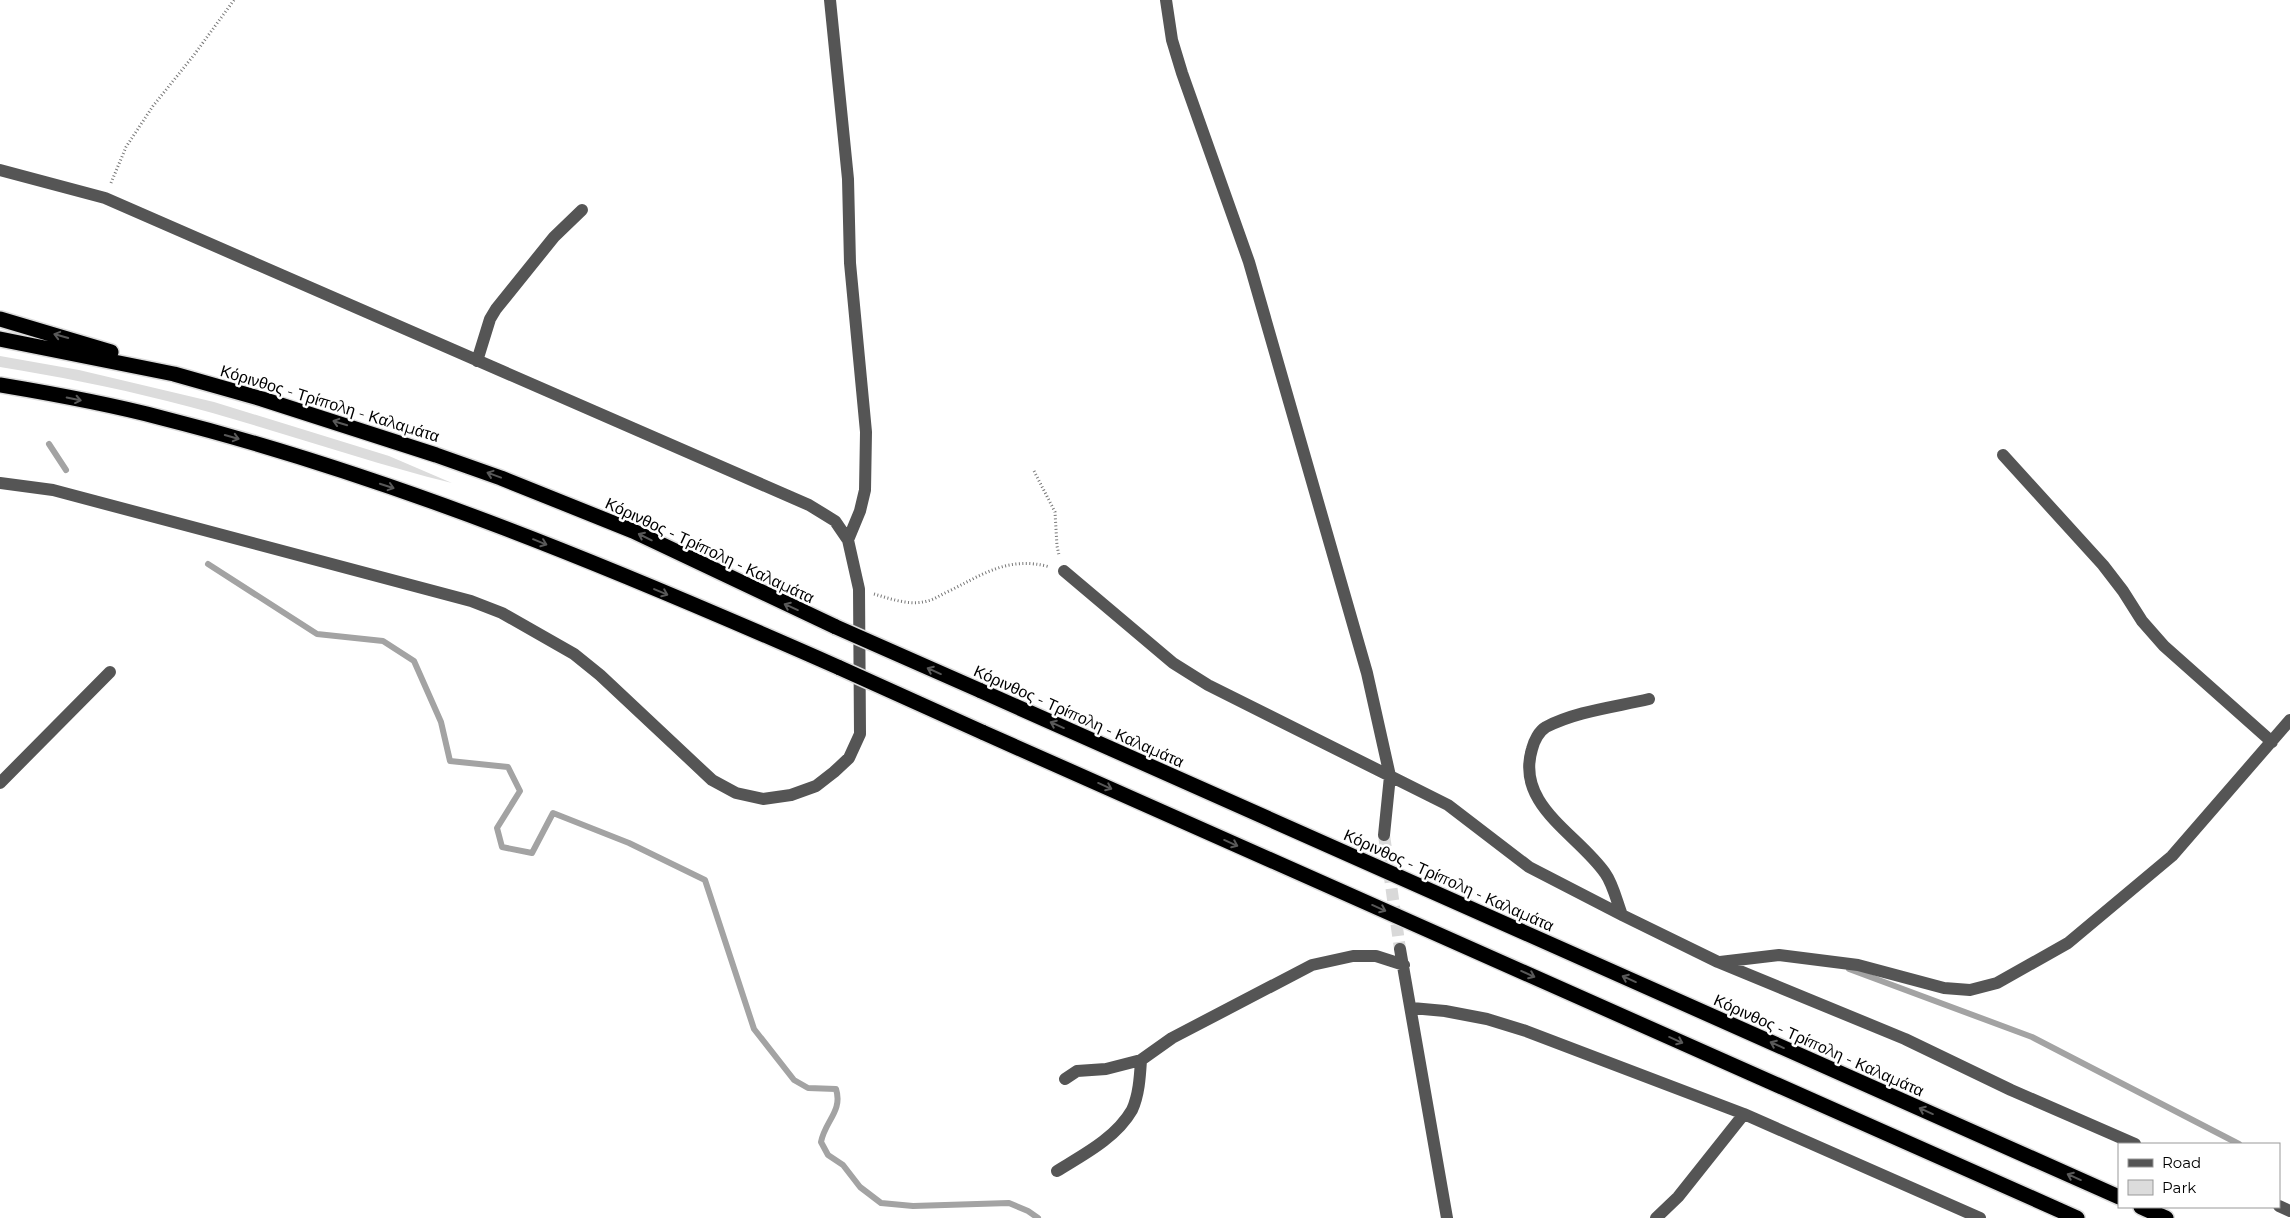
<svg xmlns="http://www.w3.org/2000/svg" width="2290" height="1218" font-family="Montserrat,sans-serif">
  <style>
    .green { fill: #dcdcdc }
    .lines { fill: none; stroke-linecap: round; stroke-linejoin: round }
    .stream { stroke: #a3a3a3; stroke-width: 6 }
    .minor-tunnel { stroke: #d9d9d9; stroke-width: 12; stroke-dasharray: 12 6; stroke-linecap: butt }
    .highway-casing { stroke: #dbdbdb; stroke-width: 18 }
    .path { stroke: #777; stroke-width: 3; stroke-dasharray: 1 2.5; stroke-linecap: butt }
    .minor { stroke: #555; stroke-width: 12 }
    .highway { stroke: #000; stroke-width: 15 }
    .highway-bridge-casing { stroke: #dbdbdb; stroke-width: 18; stroke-linecap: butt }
    .highway-bridge { stroke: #000; stroke-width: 15 }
    .oneway { stroke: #595959 }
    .labels { text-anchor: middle; stroke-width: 5; stroke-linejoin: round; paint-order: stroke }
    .street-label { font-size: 16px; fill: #000; stroke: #fff }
  </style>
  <rect width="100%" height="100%" fill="#fff"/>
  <path class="green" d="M 0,356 L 79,370 L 214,402 L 389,456 L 452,483 C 356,459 263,425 167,401 C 112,387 56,376 0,367 Z"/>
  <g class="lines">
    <path class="stream" d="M 49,444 L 66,470
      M 208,564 L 317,634 L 383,641 L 414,661 L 441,722 L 450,761 L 508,767 L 520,791 L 497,828 L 502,847 L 532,853 L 553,813 L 629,843 L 705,880 L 754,1029 L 794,1080 L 808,1088 L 836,1089 C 843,1111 825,1121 821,1142 L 828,1155 L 843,1165 L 860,1187 L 881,1203 L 913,1206 L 1009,1203 L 1028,1211 L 1038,1218
      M 1849,969 L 2032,1037 L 2239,1144"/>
    <path class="minor-tunnel" d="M 1384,835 L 1400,949"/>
    <g class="highway-casing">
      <path id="highway" d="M 0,319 L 111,352
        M 0,339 L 174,374 L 262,399 L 436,455 L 501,478 L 633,531 L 836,627
        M 0,385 C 54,394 109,404 162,418 C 396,477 620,571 840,668
        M 979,690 L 2119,1197
        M 982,732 L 2077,1218
        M 2141,1207 L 2166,1218"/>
    </g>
    <path class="path" d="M 111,183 L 126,147 L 153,106 L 194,55 L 234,0
      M 1034,471 L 1055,512 L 1057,546 L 1059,555
      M 874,594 C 891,599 910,606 927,601 C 933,600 939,596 945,593 C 981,576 1007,555 1050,567"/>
    <path class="minor" d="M 830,0 L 848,179 L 850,263 L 866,432 L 865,490 L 860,511 L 848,540
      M 1166,0 L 1172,40 L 1182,73 L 1249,262 L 1367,673 L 1390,776 L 1384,835
      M 0,170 L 105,198 L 809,505 L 835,521 L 848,540 L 859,589 L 860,734 L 849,758 L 834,772 L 816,786 L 791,795 L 763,799 L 736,793 L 712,780 L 600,675 L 574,654 L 502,613 L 471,601 L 53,490 L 0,483
      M 477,361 L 490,319 L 496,309 L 554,237 L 582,210
      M 2003,455 L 2103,565 L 2123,591 L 2142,621 L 2164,646 L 2272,742
      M 1064,571 L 1173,663 L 1208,685 L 1448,805 L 1529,867 L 1622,915 L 1718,962 L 1905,1039 L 2011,1090 L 2135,1144
      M 0,783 L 110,672
      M 1622,915 C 1617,902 1613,884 1605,873 C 1578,834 1515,805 1532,749 C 1534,741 1539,731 1546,727 C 1577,711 1615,707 1649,699
      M 1400,949 L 1447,1218
      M 1720,962 L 1779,955 L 1858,965 L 1944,988 L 1970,990 L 1997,983 L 2068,943 L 2172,856 L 2290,720
      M 1412,1008 L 1445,1011 L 1487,1019 L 1526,1031 L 1744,1114 L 1980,1218
      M 1065,1079 L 1077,1071 L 1106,1069 L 1141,1060 L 1172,1038 L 1312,965 L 1353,956 L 1376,956 L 1404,965
      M 1057,1171 C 1083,1155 1116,1138 1132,1110 C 1139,1095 1140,1076 1141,1060
      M 2279,1206 L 2290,1211
      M 1656,1218 L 1678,1197 L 1744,1114"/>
    <use href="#highway" class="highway"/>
    <g class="highway-bridge-casing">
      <path id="highway-bridge" d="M 836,627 L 979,690
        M 840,668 L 982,732"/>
    </g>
    <use href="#highway-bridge" class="highway-bridge"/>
  </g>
  <defs><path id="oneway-shaft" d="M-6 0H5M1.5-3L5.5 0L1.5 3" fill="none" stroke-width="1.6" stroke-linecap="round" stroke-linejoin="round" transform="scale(1.25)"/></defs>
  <g class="oneway">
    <use href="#oneway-shaft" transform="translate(61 336) rotate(-164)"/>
    <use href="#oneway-shaft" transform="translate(74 399) rotate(12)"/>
    <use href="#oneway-shaft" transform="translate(340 423) rotate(-163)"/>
    <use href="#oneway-shaft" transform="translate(232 437) rotate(16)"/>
    <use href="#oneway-shaft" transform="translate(494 475) rotate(-160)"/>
    <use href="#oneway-shaft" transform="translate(387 486) rotate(18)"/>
    <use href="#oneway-shaft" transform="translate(645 537) rotate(-154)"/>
    <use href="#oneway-shaft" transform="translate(540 542) rotate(22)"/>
    <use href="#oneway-shaft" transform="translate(661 592) rotate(23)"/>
    <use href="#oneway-shaft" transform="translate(791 607) rotate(-156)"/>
    <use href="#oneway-shaft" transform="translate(934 671) rotate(-156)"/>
    <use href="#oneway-shaft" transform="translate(1057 725) rotate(-156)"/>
    <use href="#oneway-shaft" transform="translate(1105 786) rotate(24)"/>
    <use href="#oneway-shaft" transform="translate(1231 843) rotate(24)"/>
    <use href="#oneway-shaft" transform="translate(1379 908) rotate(24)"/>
    <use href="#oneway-shaft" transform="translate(1528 974) rotate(24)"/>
    <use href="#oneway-shaft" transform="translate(1629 979) rotate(-156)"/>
    <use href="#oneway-shaft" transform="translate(1676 1040) rotate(24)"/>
    <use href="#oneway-shaft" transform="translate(1777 1045) rotate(-156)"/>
    <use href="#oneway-shaft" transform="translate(1926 1111) rotate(-156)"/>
    <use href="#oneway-shaft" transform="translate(2074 1177) rotate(-156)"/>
  </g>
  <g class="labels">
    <g class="street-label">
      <text transform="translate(330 403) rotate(17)" y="6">Κόρινθος - Τρίπολη - Καλαμάτα</text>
      <text transform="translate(710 550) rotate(25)" y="6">Κόρινθος - Τρίπολη - Καλαμάτα</text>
      <text transform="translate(1079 716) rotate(24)" y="6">Κόρινθος - Τρίπολη - Καλαμάτα</text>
      <text transform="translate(1449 880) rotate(24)" y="6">Κόρινθος - Τρίπολη - Καλαμάτα</text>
      <text transform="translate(1819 1045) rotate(24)" y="6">Κόρινθος - Τρίπολη - Καλαμάτα</text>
    </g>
  </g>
  <rect x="2118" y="1143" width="162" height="65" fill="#ffffff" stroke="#999999"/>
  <rect x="2128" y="1159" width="25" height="8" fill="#555555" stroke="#999999"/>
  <text x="2162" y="1168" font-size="15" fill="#000000">Road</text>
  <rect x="2128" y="1180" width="25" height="15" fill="#dcdcdc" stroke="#999999"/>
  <text x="2162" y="1193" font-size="15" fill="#000000">Park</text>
</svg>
